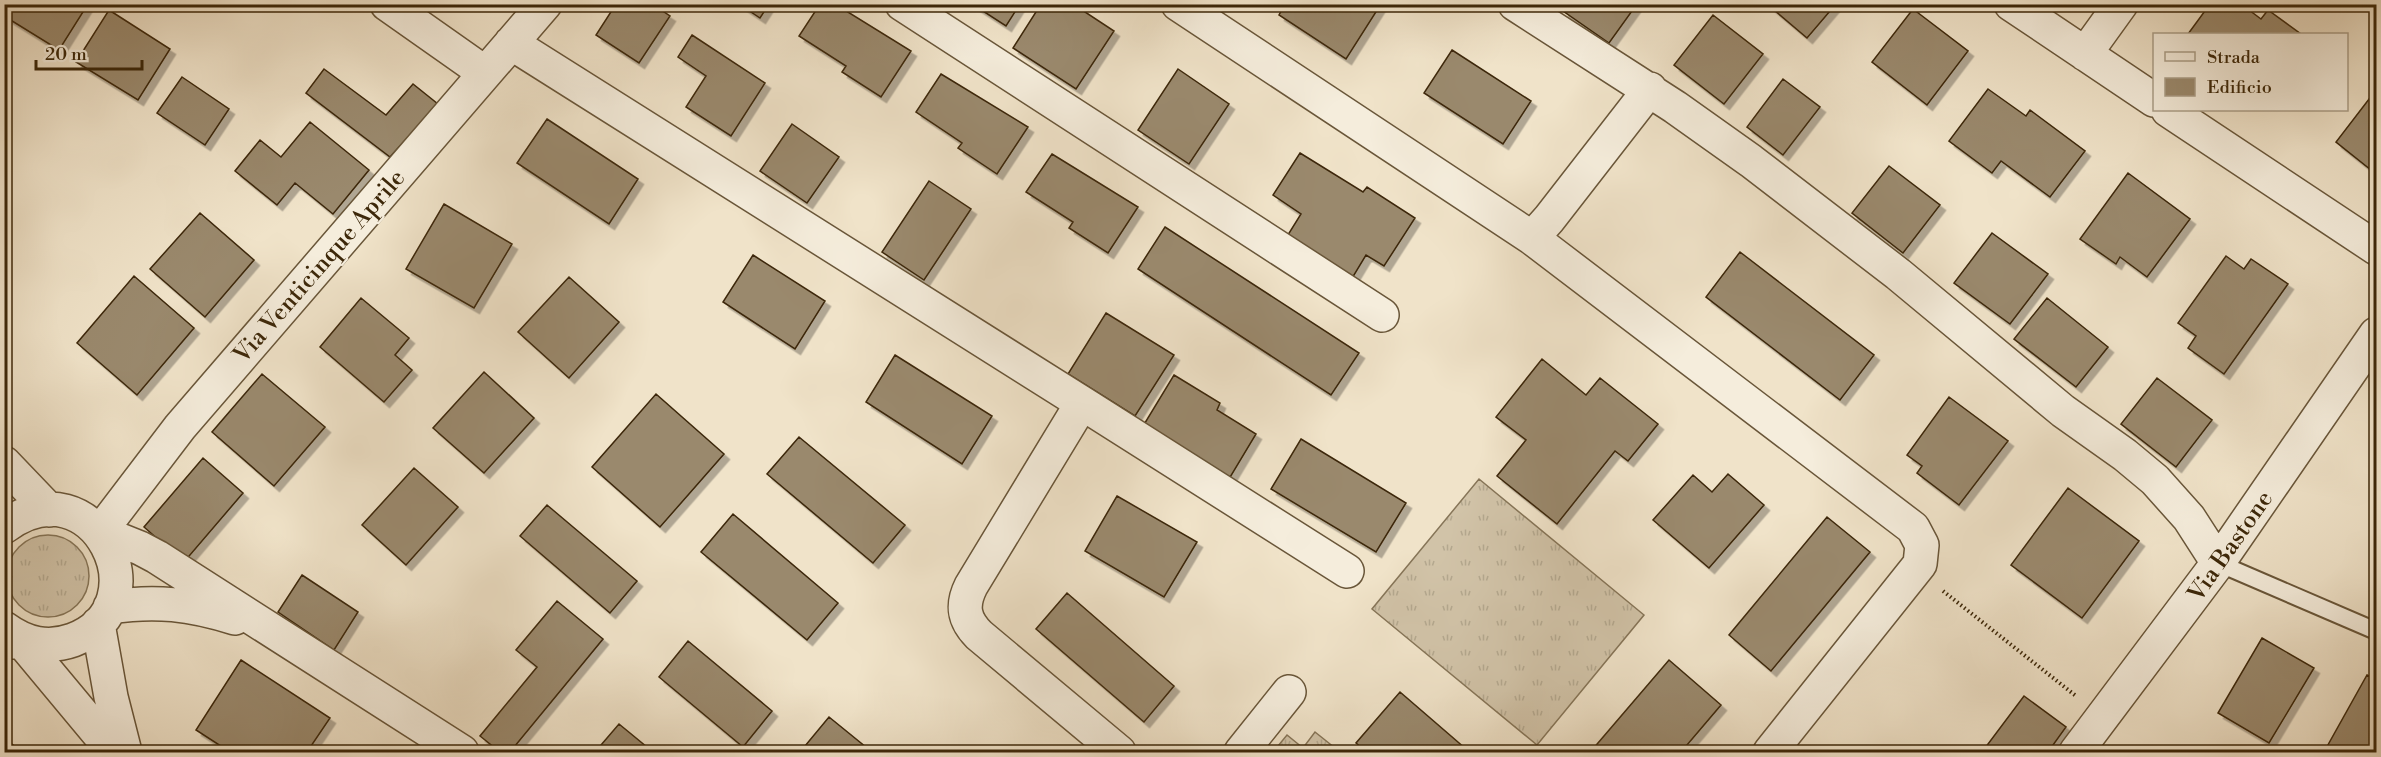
<svg xmlns="http://www.w3.org/2000/svg" width="2381" height="757" font-family="'Libre Bodoni',serif">
  <style>
    .grass { fill: url(#grass-tufts); stroke: #867558; stroke-width: 1.5 }
    .building { fill: #9a896d; stroke: #3c2709; stroke-width: 1.5; filter: url(#shadow) }
    .lines { fill: none; stroke-linecap: round; stroke-linejoin: round }
    .lane-casing { stroke: #695639; stroke-width: 20 }
    .street-casing { stroke: #695639; stroke-width: 36 }
    .path { stroke: #3c2709; stroke-width: 4; stroke-dasharray: 1.5 3; stroke-linecap: butt }
    .lane { stroke: #f5eddc; stroke-width: 16 }
    .street { stroke: #f5eddc; stroke-width: 33 }
    .labels { text-anchor: middle; stroke-width: 4.5; stroke-linejoin: round; paint-order: stroke }
    .street-label { font-size: 24px; fill: #3c2709; stroke: #f5eddc }
  </style>
  <defs>
    <pattern id="grass-tufts" width="24" height="20" patternUnits="userSpaceOnUse" patternTransform="scale(1.5)"><rect width="24" height="20" fill="#d1c3a8"/><path d="M3 7l-1-3M5 7V3M7 7l1-3M15 17l-1-3M17 17v-4M19 17l1-3" fill="none" stroke="#b4a88f"/></pattern>
    <filter id="shadow"><feDropShadow dx="5.5" dy="5.5" stdDeviation="0" flood-color="#0004"/></filter>
  </defs>
  <rect width="100%" height="100%" fill="#f0e3c9"/>
  <filter id="stains"><feTurbulence type="fractalNoise" baseFrequency=".00333" numOctaves="4"/><feColorMatrix values="0 0 0 0 .2 0 0 0 0 .09 0 0 0 0 .02 0 0 0 .5 -.17"/></filter>
  <radialGradient id="worn" r=".72"><stop offset=".6" stop-color="#630" stop-opacity="0"/><stop offset="1" stop-color="#630" stop-opacity=".3"/></radialGradient>
  <path class="grass" d="M 1479,479 L 1644,615 L 1537,745 L 1372,609 Z
    M7 576a41 41 0 1 1 82 0a41 41 0 1 1-82 0Z
    M 1315,732 L 1340,752 L 1273,752 L 1287,735 L 1303,748 Z"/>
  <path class="building" d="M 4,4 L 88,4 L 59,50 L 4,16 Z
    M 616,4 L 652,4 L 670,16 L 639,63 L 596,35 Z
    M 739,4 L 769,4 L 760,18 Z
    M 820,4 L 835,4 L 911,51 L 881,97 L 842,72 L 846,66 L 799,36 Z
    M 972,4 L 1020,4 L 1006,26 Z
    M 1041,4 L 1073,4 L 1114,31 L 1076,89 L 1013,48 Z
    M 1285,4 L 1381,4 L 1346,59 L 1279,15 Z
    M 1567,4 L 1637,4 L 1609,43 L 1563,11 Z
    M 1767,4 L 1836,4 L 1807,38 Z
    M 2210,4 L 2241,4 L 2261,19 L 2268,10 L 2301,34 L 2188,34 Z
    M 1913,9 L 1968,51 L 1927,105 L 1872,62 Z
    M 109,10 L 170,49 L 138,100 L 76,62 Z
    M 1713,15 L 1763,54 L 1724,104 L 1674,65 Z
    M 692,35 L 765,83 L 731,136 L 686,107 L 706,76 L 678,57 Z
    M 1452,50 L 1531,101 L 1503,144 L 1424,93 Z
    M 324,69 L 386,115 L 413,84 L 438,104 L 390,157 L 306,93 Z
    M 1178,69 L 1229,104 L 1189,164 L 1138,130 Z
    M 941,74 L 1028,127 L 997,174 L 958,148 L 962,143 L 916,112 Z
    M 182,77 L 229,109 L 205,145 L 157,113 Z
    M 1783,79 L 1820,107 L 1783,155 L 1747,127 Z
    M 1988,89 L 2026,116 L 2030,110 L 2085,151 L 2050,197 L 2001,161 L 1992,173 L 1949,141 Z
    M 2376,90 L 2376,174 L 2336,142 Z
    M 547,119 L 638,179 L 609,224 L 517,163 Z
    M 310,122 L 369,170 L 333,214 L 295,183 L 277,205 L 235,171 L 260,140 L 281,157 Z
    M 792,124 L 839,157 L 807,203 L 760,171 Z
    M 1300,153 L 1363,192 L 1367,187 L 1415,218 L 1384,266 L 1366,255 L 1351,280 L 1286,238 L 1301,214 L 1273,195 Z
    M 1052,154 L 1138,207 L 1108,253 L 1069,228 L 1073,222 L 1026,192 Z
    M 1889,166 L 1940,205 L 1903,253 L 1852,213 Z
    M 2128,173 L 2190,219 L 2147,277 L 2120,257 L 2116,264 L 2080,239 Z
    M 929,181 L 971,209 L 924,280 L 882,252 Z
    M 444,204 L 512,244 L 474,308 L 406,269 Z
    M 200,213 L 254,260 L 205,317 L 150,269 Z
    M 1165,227 L 1359,353 L 1331,395 L 1138,269 Z
    M 1992,233 L 2048,274 L 2010,324 L 1954,283 Z
    M 1740,252 L 1874,355 L 1840,400 L 1706,297 Z
    M 753,255 L 825,301 L 795,349 L 723,302 Z
    M 2226,256 L 2244,269 L 2251,259 L 2288,284 L 2224,374 L 2188,348 L 2196,336 L 2178,323 Z
    M 134,276 L 194,328 L 137,395 L 77,343 Z
    M 569,277 L 619,322 L 569,378 L 518,332 Z
    M 361,298 L 409,338 L 395,355 L 412,370 L 384,402 L 320,347 Z
    M 2047,298 L 2108,347 L 2076,387 L 2014,339 Z
    M 1106,313 L 1174,355 L 1135,416 L 1068,374 Z
    M 895,355 L 992,416 L 962,464 L 866,402 Z
    M 1542,359 L 1586,395 L 1600,378 L 1658,424 L 1628,461 L 1615,451 L 1557,524 L 1497,476 L 1526,440 L 1496,417 Z
    M 484,372 L 534,418 L 484,473 L 433,428 Z
    M 262,374 L 325,427 L 274,486 L 212,432 Z
    M 1174,375 L 1220,403 L 1217,410 L 1256,434 L 1226,484 L 1140,431 Z
    M 2157,378 L 2212,420 L 2176,467 L 2121,424 Z
    M 656,394 L 724,454 L 660,527 L 592,467 Z
    M 1949,397 L 2008,441 L 1959,505 L 1917,473 L 1922,466 L 1907,455 Z
    M 799,437 L 905,525 L 873,563 L 767,474 Z
    M 1301,439 L 1406,503 L 1376,552 L 1271,489 Z
    M 203,458 L 243,493 L 184,562 L 144,527 Z
    M 414,468 L 458,507 L 406,565 L 362,525 Z
    M 1728,474 L 1764,505 L 1709,568 L 1653,520 L 1693,475 L 1712,492 Z
    M 2068,488 L 2139,541 L 2082,618 L 2011,565 Z
    M 1117,496 L 1197,542 L 1164,597 L 1085,551 Z
    M 547,505 L 637,581 L 610,613 L 520,536 Z
    M 733,514 L 838,603 L 807,640 L 701,552 Z
    M 1827,517 L 1870,552 L 1771,671 L 1729,635 Z
    M 302,575 L 358,612 L 334,650 L 278,612 Z
    M 1067,593 L 1174,686 L 1144,722 L 1036,629 Z
    M 557,601 L 603,639 L 510,752 L 500,752 L 480,736 L 537,667 L 516,650 Z
    M 2262,638 L 2314,668 L 2269,743 L 2218,713 Z
    M 688,641 L 772,711 L 743,747 L 659,677 Z
    M 241,660 L 330,718 L 307,752 L 230,752 L 196,730 Z
    M 1669,660 L 1721,705 L 1681,752 L 1594,752 L 1592,750 Z
    M 2367,675 L 2376,680 L 2376,752 L 2324,752 Z
    M 1400,692 L 1466,749 L 1463,752 L 1367,752 L 1356,743 Z
    M 2024,696 L 2066,727 L 2048,752 L 1982,752 Z
    M 829,717 L 872,752 L 800,752 Z
    M 619,724 L 653,752 L 595,752 Z
    M 4,738 L 22,752 L 4,752 Z"/>
  <g class="lines">
    <g class="lane-casing">
      <path id="lane" d="M 2218,563 L 2376,631"/>
    </g>
    <g class="street-casing">
      <path id="street" d="M 387,4 L 485,73
        M 902,4 L 1382,315
        M 1178,4 L 1532,238 L 1913,528 L 1922,545 L 1920,564 L 1770,752
        M 1515,4 L 1675,107 L 1751,161 L 1898,274 L 2063,411 L 2125,455 L 2155,480 L 2189,518 L 2218,563
        M 2011,4 L 2154,100
        M 511,43 L 1082,403 L 971,586 C 961,606 964,620 979,635 L 1119,752
        M 2085,54 L 2121,4
        M 2168,110 L 2376,248
        M 1532,238 L 1549,219 L 1650,89
        M 1082,403 L 1347,571
        M 4,463 L 49,510
        M 4,527 C 94,459 165,606 73,640 C 48,649 26,644 4,628
        M 110,607 C 156,600 190,604 235,618
        M 98,624 L 111,697 L 125,752
        M 13,642 L 19,638 L 114,752
        M 462,752 L 157,557 L 140,548 L 100,532 L 180,427 L 545,4
        M 1241,752 L 1289,692
        M 2076,752 L 2218,563 L 2376,334"/>
    </g>
    <path class="path" d="M 1943,591 L 2076,696"/>
    <use href="#lane" class="lane"/>
    <use href="#street" class="street"/>
  </g>
  <g class="labels">
    <g class="street-label">
      <text transform="translate(319 266) rotate(-49)" y="8">Via Venticinque Aprile</text>
      <text transform="translate(2230 546) rotate(-55)" y="8">Via Bastone</text>
    </g>
  </g>
  <rect width="2381" height="757" fill="none" stroke="#f0e3c9" stroke-width="24"/>
  <rect x="6" y="6" width="2369" height="745" fill="none" stroke="#3c2709" stroke-width="3"/>
  <rect x="12" y="12" width="2357" height="733" fill="none" stroke="#3c2709" stroke-width="1.5"/>
  <rect x="2153" y="33" width="195" height="78" fill="#f5eddc" stroke="#ab9e88" stroke-width="1.5"/>
  <rect x="2165" y="52" width="30" height="9" fill="#f5eddc" stroke="#ab9e88" stroke-width="1.5"/>
  <text x="2207" y="63" font-size="18" fill="#3c2709">Strada</text>
  <rect x="2165" y="78" width="30" height="18" fill="#9a896d" stroke="#ab9e88" stroke-width="1.5"/>
  <text x="2207" y="93" font-size="18" fill="#3c2709">Edificio</text>
  <path d="M36 60v9h106v-9" fill="none" stroke="#3c2709" stroke-width="3"/>
  <text x="45" y="60" font-size="18" fill="#3c2709" stroke="#f5eddc" stroke-width="4.5" paint-order="stroke">20 m</text>
  <rect width="100%" height="100%" filter="url(#stains)"/>
  <rect width="100%" height="100%" fill="url(#worn)"/>
</svg>
